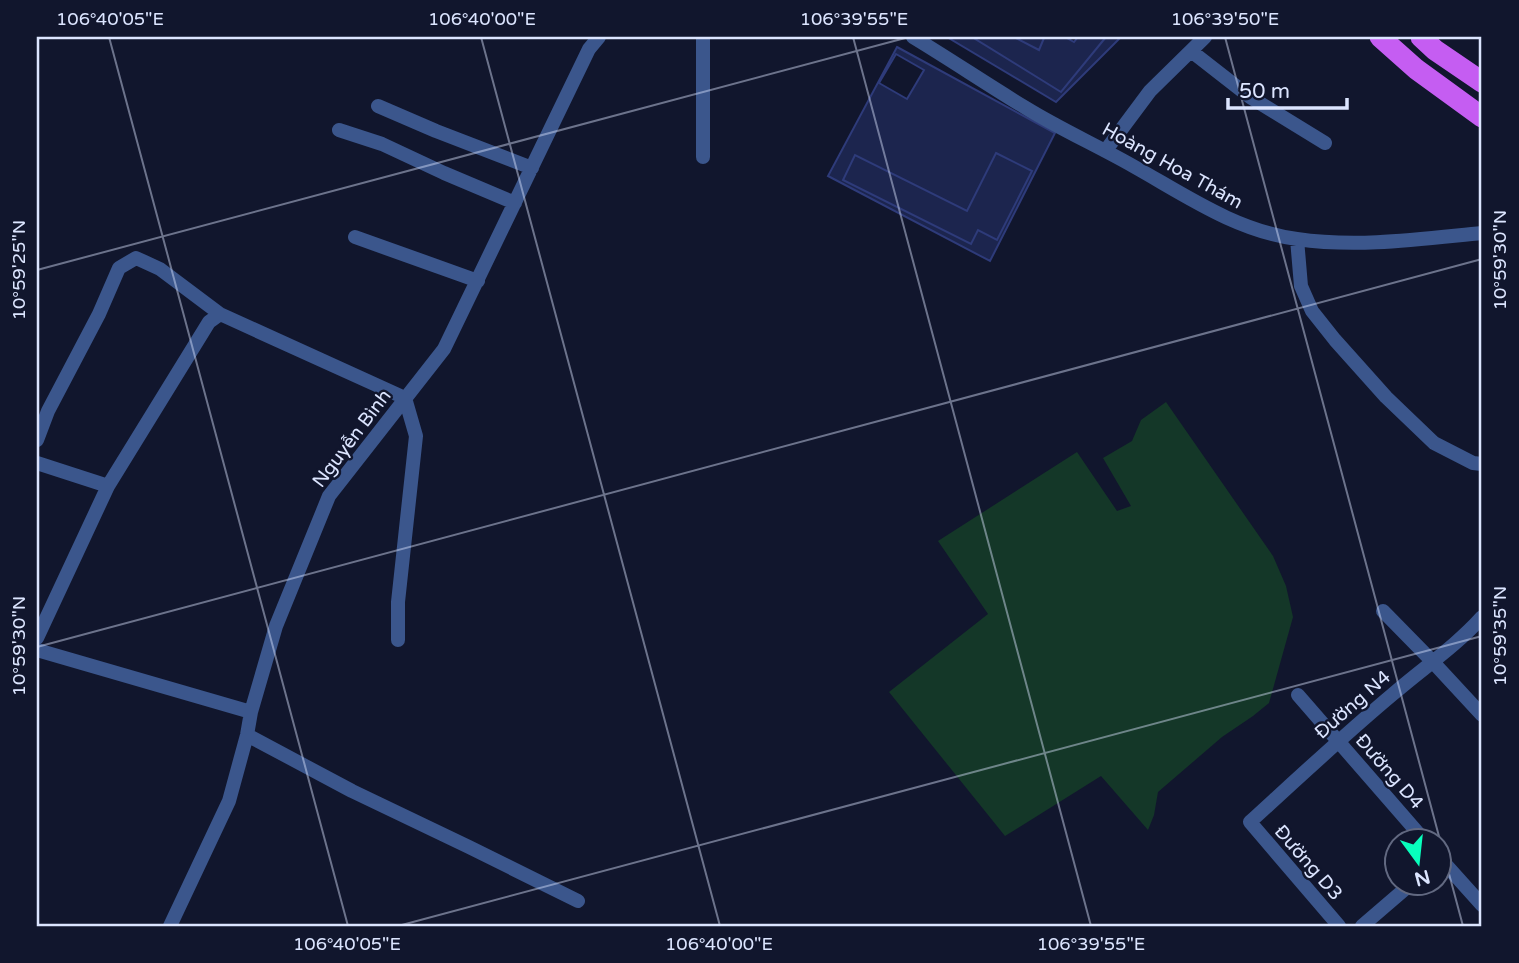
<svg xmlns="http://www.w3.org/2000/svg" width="1519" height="963" font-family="'Varela Round',sans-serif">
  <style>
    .green { fill: #143728 }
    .building { fill: #1c254e; stroke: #2e3b7a; stroke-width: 2; fill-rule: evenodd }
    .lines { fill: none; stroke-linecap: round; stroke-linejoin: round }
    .minor { stroke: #3b568c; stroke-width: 14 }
    .trunk { stroke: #c55df2; stroke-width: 21 }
    .ticks { fill: none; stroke: #dce5ff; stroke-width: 2; stroke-opacity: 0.45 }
    .labels { text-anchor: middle; stroke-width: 5; stroke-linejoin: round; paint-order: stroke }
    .street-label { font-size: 19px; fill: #dce5ff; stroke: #11162d }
    .neatline { fill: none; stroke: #dce5ff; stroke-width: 2.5 }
    .ticks-label { font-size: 18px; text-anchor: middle; fill: #dce5ff }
  </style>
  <rect width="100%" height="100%" fill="#11162d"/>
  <path class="green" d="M 1166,402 L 1273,556 L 1286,586 L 1293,617 L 1269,703 L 1253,716 L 1222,737 L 1158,792 L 1154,815 L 1148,830 L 1101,776 L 1005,836 L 889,692 L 988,614 L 938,541 L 1077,452 L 1117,511 L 1131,506 L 1103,458 L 1132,441 L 1141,420 Z"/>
  <path class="building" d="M 947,37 L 972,37 L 1061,92 L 1106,37 L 1121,37 L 1056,102 Z
    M 972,37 L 1014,37 L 1039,50 L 1044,38 L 1049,37 L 1065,37 L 1074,42 L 1078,37 L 1106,37 L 1061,92 Z
    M 1014,37 L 1049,37 L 1044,38 L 1039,50 Z
    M 897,47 L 1055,133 L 990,261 L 828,176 ZM 996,153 L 1032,171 L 997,240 L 978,230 L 971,244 L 843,180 L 855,155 L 967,211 Z
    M 896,54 L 924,70 L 907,99 L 879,83 Z
    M 996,153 L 1032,171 L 997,240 L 978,230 L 971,244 L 843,180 L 855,155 L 967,211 Z"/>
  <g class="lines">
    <path class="minor" d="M 913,37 C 951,60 988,85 1026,108 C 1060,129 1098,146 1133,166 C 1185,195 1236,231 1297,239 C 1358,248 1421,239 1482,233
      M 1191,51 L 1250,97 L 1325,143
      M 378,106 L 436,131 L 532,168
      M 339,130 L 382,144 L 444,173 L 515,203
      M 1106,150 L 1150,91 L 1205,37
      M 703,157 L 703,37
      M 355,237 L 478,281
      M 1297,239 L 1301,286 L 1312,311 L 1335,340 L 1386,397 L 1434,443 L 1473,463 L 1482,464
      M 37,440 L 48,411 L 99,314 L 119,268 L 136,258 L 160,269 L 220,314
      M 37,463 L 108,486
      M 1383,611 L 1432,661 L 1482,715
      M 37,638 L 108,486 L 209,322 L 220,314 L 405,398 L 416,436 L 398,602 L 398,640
      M 37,650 L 251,712
      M 1298,695 L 1425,841
      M 247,735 L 352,791 L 469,847 L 578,901
      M 1438,856 L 1482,905
      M 170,926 L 229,801 L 247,735 L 251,712 L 276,626 L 329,496 L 444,349 L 589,49 L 599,37
      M 1339,926 L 1250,822 C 1297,779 1344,735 1393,694 C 1423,668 1456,646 1482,617
      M 1362,926 L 1412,883"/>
    <path class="trunk" d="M 1380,37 L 1416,69 L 1482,117
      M 1421,37 L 1435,50 L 1482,82"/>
  </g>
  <path class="ticks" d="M 109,37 L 348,926M 481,37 L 720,926M 853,37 L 1091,926M 1225,37 L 1463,926M 37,270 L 909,37M 37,647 L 1482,259M 398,926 L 1482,636"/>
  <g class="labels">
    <g class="street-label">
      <text transform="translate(1173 165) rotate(29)" y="7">Hoàng Hoa Thám</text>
      <text transform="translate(351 438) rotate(-53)" y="7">Nguyễn Bình</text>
      <text transform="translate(1352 704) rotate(-41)" y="7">Đường N4</text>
      <text transform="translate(1390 771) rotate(49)" y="7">Đường D4</text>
      <text transform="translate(1309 862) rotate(49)" y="7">Đường D3</text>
    </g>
  </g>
  <rect width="1519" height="963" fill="none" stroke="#11162d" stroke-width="77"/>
  <g transform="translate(1418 862) rotate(165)"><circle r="33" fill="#11162d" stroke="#626981" stroke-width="2"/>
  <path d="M0-5L12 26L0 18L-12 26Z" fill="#08ffbc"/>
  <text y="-10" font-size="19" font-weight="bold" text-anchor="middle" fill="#dce5ff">N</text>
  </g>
  <path d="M1228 98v10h119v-10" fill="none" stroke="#dce5ff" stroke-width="3.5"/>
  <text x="1239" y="98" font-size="21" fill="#dce5ff" stroke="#11162d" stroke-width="5" paint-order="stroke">50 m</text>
  <rect x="38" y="38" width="1442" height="887" class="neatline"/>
  <g class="ticks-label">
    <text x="110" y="25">106°40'05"E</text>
    <text x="482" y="25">106°40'00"E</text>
    <text x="854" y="25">106°39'55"E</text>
    <text x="1225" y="25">106°39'50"E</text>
    <text transform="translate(1500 260) rotate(-90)" y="6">10°59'30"N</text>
    <text transform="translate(19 270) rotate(-90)" y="6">10°59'25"N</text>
    <text transform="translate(1500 636) rotate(-90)" y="6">10°59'35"N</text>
    <text transform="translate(19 646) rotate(-90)" y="6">10°59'30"N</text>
    <text x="347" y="950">106°40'05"E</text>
    <text x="719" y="950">106°40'00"E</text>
    <text x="1091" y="950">106°39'55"E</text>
  </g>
</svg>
